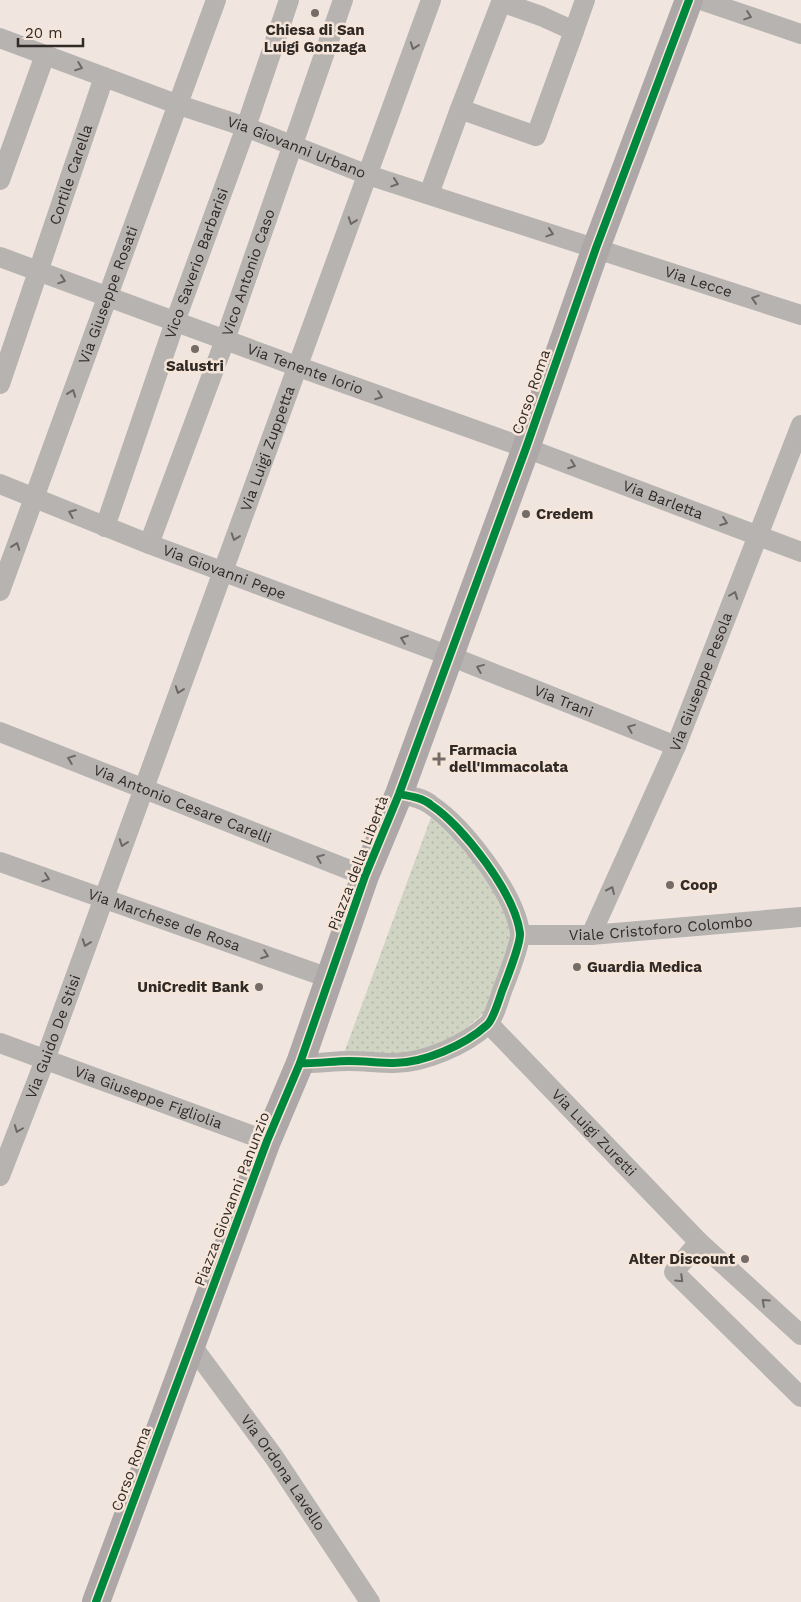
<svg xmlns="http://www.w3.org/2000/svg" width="801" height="1602" font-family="'Work Sans',sans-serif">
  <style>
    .grass { fill: url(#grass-dots) }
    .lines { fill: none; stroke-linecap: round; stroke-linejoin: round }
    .street { stroke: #b7b3b1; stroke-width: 20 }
    .secondary { stroke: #ada8a7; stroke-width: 28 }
    .cycleway-casing { stroke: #f6e5d9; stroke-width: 11 }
    .cycleway { stroke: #00873e; stroke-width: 8 }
    .oneway { stroke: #6d6865 }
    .poi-dot { fill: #746c67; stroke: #f6e5d9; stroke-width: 2 }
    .labels { text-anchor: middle; stroke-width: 5; stroke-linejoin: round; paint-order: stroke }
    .poi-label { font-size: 15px; font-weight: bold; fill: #312b27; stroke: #f6e5d9; text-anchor: start }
    .street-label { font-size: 15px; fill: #312b27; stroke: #f6e5d9 }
  </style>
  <defs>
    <pattern id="grass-dots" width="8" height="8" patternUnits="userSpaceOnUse" patternTransform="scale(1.25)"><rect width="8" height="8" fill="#d0d4c2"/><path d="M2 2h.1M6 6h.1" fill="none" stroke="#b3b6a7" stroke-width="1.8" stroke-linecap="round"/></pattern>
  </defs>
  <rect width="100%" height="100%" fill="#f0e6df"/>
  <path class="grass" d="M 433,812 L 491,882 L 513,932 L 485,1012 L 452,1040 L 395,1059 L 344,1053 Z"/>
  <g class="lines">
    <g class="street">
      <path d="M 701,0 L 801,34"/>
      <path d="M 501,2 L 541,16 L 574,31 L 536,136 L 460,109 L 502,0"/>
      <path d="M 574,31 L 585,0"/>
      <path id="s1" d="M 0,38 L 179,105 L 246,127 L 368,175 L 801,315"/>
      <path d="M 0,180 L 45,55"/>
      <path d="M 429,194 L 460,109"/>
      <path id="s2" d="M 0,257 L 296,366 L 526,448 L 801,552"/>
      <path id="s3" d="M 0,384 L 104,77"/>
      <path id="s4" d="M 0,484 L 149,544 L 450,656 L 676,746"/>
      <path id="s5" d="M 105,527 L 175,322 L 246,127 L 289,0"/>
      <path id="s6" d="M 149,544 L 225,340 L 343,0"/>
      <path id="s7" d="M 0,591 L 216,0"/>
      <path id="s8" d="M 0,732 L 365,876"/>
      <path id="s9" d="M 0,862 L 329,978"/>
      <path id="s10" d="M 520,935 L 591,935 L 801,917"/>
      <path id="s11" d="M 591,935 L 676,746 L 801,425"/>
      <path id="s12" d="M 489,1024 L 699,1242 L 801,1335"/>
      <path id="s13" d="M 0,1043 L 267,1141"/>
      <path d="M 300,1063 C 316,1064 332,1061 349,1061 C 364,1061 379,1063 394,1063 C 424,1063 465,1045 487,1025 C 493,1020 499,1000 502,991 C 506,981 521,942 520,933 C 515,894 464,827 431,805 C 423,798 410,796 399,794"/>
      <path id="s14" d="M 0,1176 L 45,1060 L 431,0"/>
      <path d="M 699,1242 L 674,1272 L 801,1397"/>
      <path id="s15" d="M 192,1346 L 274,1457 L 370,1602"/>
    </g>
    <path class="secondary" d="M 96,1602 L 267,1141 L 300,1063 L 365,876 L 399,794 L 526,448 L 596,248 L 689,0"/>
    <g class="cycleway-casing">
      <path id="cycleway" d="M 300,1063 C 316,1064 332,1061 349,1061 C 364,1061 379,1063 394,1063 C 424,1063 465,1045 487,1025 C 493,1020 499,1000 502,991 C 506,981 521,942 520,933 C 515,894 464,827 431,805 C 423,798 410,796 399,794
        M 96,1602 L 267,1141 L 300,1063 L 365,876 L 399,794 L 526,448 L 596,248 L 689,0"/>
    </g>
    <use href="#cycleway" class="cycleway"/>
  </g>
  <defs><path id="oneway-chevron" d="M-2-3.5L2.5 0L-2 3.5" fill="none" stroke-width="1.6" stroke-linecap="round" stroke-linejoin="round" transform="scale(1.25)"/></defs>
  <g class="oneway">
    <use href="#oneway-chevron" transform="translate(748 16) rotate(19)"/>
    <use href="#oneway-chevron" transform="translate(414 46) rotate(110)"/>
    <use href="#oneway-chevron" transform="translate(79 67) rotate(21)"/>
    <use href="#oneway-chevron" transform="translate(395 183) rotate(18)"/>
    <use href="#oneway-chevron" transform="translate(352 221) rotate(110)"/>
    <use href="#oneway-chevron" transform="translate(550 233) rotate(18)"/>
    <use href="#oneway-chevron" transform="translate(62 280) rotate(19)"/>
    <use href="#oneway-chevron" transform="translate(755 299) rotate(-162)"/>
    <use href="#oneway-chevron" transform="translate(72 393) rotate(-70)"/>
    <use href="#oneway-chevron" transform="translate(379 396) rotate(20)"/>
    <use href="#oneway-chevron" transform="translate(572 465) rotate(20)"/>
    <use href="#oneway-chevron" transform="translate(72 513) rotate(-157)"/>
    <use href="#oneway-chevron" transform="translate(724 522) rotate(20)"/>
    <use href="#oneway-chevron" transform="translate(235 537) rotate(109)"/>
    <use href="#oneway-chevron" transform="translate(16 546) rotate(-70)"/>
    <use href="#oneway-chevron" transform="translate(734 595) rotate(-69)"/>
    <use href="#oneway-chevron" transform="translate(404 639) rotate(-160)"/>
    <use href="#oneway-chevron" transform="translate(480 668) rotate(-158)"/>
    <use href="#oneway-chevron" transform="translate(179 690) rotate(110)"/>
    <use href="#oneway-chevron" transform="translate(631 728) rotate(-158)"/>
    <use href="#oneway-chevron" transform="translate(71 759) rotate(-159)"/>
    <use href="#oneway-chevron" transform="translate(123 843) rotate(110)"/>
    <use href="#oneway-chevron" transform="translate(320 858) rotate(-158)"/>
    <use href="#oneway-chevron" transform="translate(46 878) rotate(19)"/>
    <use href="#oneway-chevron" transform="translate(611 890) rotate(-66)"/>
    <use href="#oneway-chevron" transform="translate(86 943) rotate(110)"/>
    <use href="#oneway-chevron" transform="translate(265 955) rotate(20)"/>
    <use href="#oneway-chevron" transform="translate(18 1129) rotate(111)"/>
    <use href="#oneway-chevron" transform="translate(680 1279) rotate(44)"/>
    <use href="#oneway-chevron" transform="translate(765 1302) rotate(-138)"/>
  </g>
  <g class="poi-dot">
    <circle cx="315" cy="13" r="5"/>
    <circle cx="195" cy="349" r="5"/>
    <circle cx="526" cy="514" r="5"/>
    <path d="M436.5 751.5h5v5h5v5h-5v5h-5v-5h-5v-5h5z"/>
    <circle cx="670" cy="885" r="5"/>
    <circle cx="577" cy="967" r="5"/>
    <circle cx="259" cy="987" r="5"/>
    <circle cx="745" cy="1259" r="5"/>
  </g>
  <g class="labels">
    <g class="poi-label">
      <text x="315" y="35" text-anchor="middle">Chiesa di San<tspan x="315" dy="17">Luigi Gonzaga</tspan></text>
      <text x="195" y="371" text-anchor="middle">Salustri</text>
      <text x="536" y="519">Credem</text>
      <text x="449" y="755">Farmacia<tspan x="449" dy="17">dell'Immacolata</tspan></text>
      <text x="680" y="890">Coop</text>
      <text x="587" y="972">Guardia Medica</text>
      <text x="249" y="992" text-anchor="end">UniCredit Bank</text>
      <text x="735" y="1264" text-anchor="end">Alter Discount</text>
    </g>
    <g class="street-label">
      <text dy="5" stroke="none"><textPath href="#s1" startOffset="316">Via Giovanni Urbano</textPath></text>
      <text dy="5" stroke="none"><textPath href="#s3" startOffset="221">Cortile Carella</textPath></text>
      <text dy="5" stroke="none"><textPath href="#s5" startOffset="279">Vico Saverio Barbarisi</textPath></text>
      <text dy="5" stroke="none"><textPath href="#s6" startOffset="289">Vico Antonio Caso</textPath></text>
      <text dy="5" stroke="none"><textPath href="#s1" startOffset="740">Via Lecce</textPath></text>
      <text dy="5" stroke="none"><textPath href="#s7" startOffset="315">Via Giuseppe Rosati</textPath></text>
      <text dy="5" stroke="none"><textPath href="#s2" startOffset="325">Via Tenente Iorio</textPath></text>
      <text transform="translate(531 392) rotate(-71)" y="5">Corso Roma</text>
      <text dy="5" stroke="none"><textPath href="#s14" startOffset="775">Via Luigi Zuppetta</textPath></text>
      <text dy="5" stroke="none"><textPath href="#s2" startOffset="706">Via Barletta</textPath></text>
      <text dy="5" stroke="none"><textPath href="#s4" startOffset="241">Via Giovanni Pepe</textPath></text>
      <text dy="5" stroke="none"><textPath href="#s11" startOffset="276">Via Giuseppe Pesola</textPath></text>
      <text dy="5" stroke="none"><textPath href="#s4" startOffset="604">Via Trani</textPath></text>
      <text dy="5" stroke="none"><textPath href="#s8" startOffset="196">Via Antonio Cesare Carelli</textPath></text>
      <text transform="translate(358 863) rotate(-69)" y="5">Piazza della Libertà</text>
      <text dy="5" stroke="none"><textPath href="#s9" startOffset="174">Via Marchese de Rosa</textPath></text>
      <text dy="5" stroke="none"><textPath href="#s10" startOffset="141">Viale Cristoforo Colombo</textPath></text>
      <text dy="5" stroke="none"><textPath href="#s14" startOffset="149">Via Guido De Stisi</textPath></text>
      <text dy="5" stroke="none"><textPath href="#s13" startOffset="158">Via Giuseppe Figliolia</textPath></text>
      <text dy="5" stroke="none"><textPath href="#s12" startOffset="151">Via Luigi Zuretti</textPath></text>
      <text transform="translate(232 1199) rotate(-69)" y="5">Piazza Giovanni Panunzio</text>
      <text transform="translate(131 1469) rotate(-70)" y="5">Corso Roma</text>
      <text dy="5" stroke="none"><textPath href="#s15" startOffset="156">Via Ordona Lavello</textPath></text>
    </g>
  </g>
  <path d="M18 38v8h65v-8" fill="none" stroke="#312b27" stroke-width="2.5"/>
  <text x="25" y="38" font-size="15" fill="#312b27" stroke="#f6e5d9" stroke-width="4" paint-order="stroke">20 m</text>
</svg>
